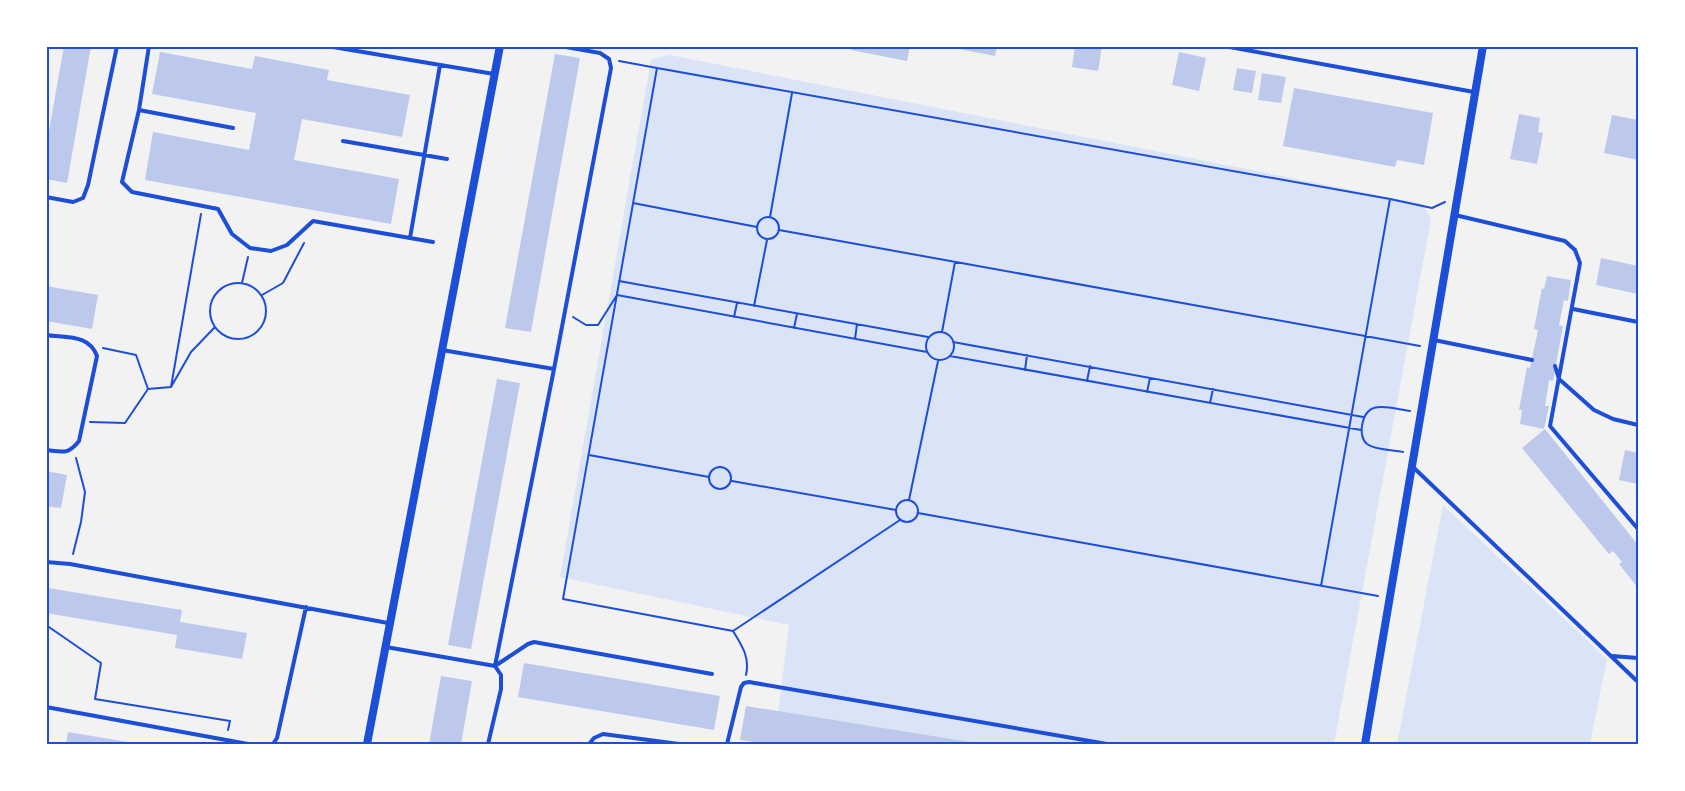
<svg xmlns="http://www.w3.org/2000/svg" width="1685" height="791" font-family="Commissioner,sans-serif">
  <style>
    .green { fill: #dbe4f7 }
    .building { fill: #bdc9ec }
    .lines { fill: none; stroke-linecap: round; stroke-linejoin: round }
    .path { stroke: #1d4ed8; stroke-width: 2 }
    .service { stroke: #1d4ed8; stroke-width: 4 }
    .tertiary { stroke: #1d4ed8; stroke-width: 8 }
    .neatline { fill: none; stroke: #1d4ed8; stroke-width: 2 }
  </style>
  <rect width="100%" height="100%" fill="#f2f2f2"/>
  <path class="green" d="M 670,55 L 1423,204 L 1431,219 L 1334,744 L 774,744 L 789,625 L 560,577 L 651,59 Z
    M 1443,505 L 1607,659 L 1590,744 L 1397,744 Z"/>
  <path class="building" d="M 64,46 L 91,46 L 67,183 L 46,179 L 46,148 Z
    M 852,46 L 910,46 L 907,61 L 851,50 Z
    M 959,46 L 997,46 L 995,56 L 959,49 Z
    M 1075,46 L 1102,46 L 1098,71 L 1072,67 Z
    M 160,52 L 252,69 L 255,56 L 329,70 L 327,80 L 410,95 L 402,137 L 302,119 L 294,160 L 399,179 L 391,224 L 145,180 L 153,132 L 249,150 L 256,113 L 152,94 Z
    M 1179,52 L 1206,58 L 1199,91 L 1172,85 Z
    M 555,54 L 580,58 L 531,332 L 505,328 Z
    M 1237,68 L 1256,71 L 1252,93 L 1233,90 Z
    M 1262,73 L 1286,77 L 1281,103 L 1258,100 Z
    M 1294,88 L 1433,113 L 1424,165 L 1397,160 L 1395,167 L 1283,146 Z
    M 1519,114 L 1540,118 L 1538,132 L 1543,133 L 1537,164 L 1510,159 Z
    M 1612,115 L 1638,120 L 1638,160 L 1604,153 Z
    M 1601,258 L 1638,266 L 1638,294 L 1596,285 Z
    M 1547,276 L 1571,280 L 1568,301 L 1564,300 L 1559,325 L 1563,326 L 1553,381 L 1549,380 L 1545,406 L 1549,406 L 1544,429 L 1520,424 L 1522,410 L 1519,410 L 1527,367 L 1530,368 L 1538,330 L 1534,329 L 1542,288 L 1544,289 Z
    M 46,286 L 98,295 L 92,329 L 46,321 Z
    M 497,379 L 520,383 L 471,649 L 448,645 Z
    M 1545,429 L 1638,545 L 1638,588 L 1619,564 L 1622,562 L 1613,551 L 1609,554 L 1522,448 Z
    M 1625,450 L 1638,453 L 1638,484 L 1619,480 Z
    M 46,471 L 67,475 L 61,508 L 46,506 Z
    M 48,588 L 182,610 L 180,622 L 247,633 L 242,659 L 175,648 L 177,635 L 46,613 Z
    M 524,663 L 720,696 L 714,730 L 518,697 Z
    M 441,676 L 472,681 L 461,744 L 429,744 Z
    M 746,706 L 976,743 L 976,744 L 770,744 L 740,740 Z
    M 68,732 L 134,743 L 134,744 L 66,744 Z"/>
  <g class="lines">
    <path class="path" d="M 619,61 L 657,68
      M 1390,199 L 1432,208 L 1445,202
      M 633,203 L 757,227
      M757 228a11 11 0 1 1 22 0a11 11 0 1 1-22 0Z
      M 770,217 L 792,93
      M 779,230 L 1420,346
      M 619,281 L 928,337
      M 242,283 L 248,257
      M210 311a28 28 0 1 1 56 0a28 28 0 1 1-56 0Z
      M 262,295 L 283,283 L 304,243
      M 754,306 L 767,240
      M 573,317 L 586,325 L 598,325 L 617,295 L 927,352
      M 734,317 L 737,303
      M 794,328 L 797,314
      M926 346a14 14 0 1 1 28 0a14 14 0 1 1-28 0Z
      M 942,332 L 955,262
      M 855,339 L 857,324
      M 953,342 L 1363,417
      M 103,348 L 136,355 L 148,389 L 171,387 L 191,352 L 215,327
      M 950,356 L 1361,430
      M 1025,370 L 1027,355
      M 1087,381 L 1090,366
      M 171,387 L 201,214
      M 1147,392 L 1150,378
      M 1210,403 L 1213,389
      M 90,422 L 125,423 L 148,389
      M 1403,452 C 1393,450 1375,450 1367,444 C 1362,440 1361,432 1362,426 C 1366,398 1389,408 1410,411
      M 589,455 L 709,477
      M709 478a11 11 0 1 1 22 0a11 11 0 1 1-22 0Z
      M 732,481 L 896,510
      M896 511a11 11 0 1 1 22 0a11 11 0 1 1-22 0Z
      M 909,500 L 938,361
      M 918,513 L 1378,596
      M 900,520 L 733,631 L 563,599 L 657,68 L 1390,199 L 1321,586
      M 73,554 L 81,522 L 85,492 L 76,458
      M 46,625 L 101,663 L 95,699 L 230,721 L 228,730
      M 733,631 C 742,646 750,657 746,675"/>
    <path class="service" d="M 149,46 L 139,110 L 122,182 L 132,192 L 218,209 L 232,234 L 250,248 L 271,251 L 287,245 L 313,221 L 410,238 L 440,65
      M 327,46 L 494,74
      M 1224,46 L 1474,92
      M 139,110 L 233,128
      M 343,141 L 447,159
      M 46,197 L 73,202 L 83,198 L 88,185 L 117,46
      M 1455,215 L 1565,241 L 1575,250 L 1580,263 L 1550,426 L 1638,529
      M 410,238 L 433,242
      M 1573,309 L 1638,322
      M 46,335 C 67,338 89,334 97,356 L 79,441 C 68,455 63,452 46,450
      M 1434,340 L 1532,360
      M 442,350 L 554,369
      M 1555,366 L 1559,379 L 1594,410 L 1613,419 L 1638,425
      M 1413,467 L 1638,682
      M 46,562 L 70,564 L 388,623
      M 386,647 L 495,666 L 554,369 L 611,68 L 609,59 L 600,53 L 560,46
      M 1612,656 L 1638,658
      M 46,707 L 248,744
      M 273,744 L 277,738 L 306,607
      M 488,744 L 501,689 L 501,675 L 495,666 L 528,644 L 534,642 L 712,674
      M 589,744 L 594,738 L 603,734 L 679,744
      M 727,744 L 741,687 L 744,683 L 749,682 L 1107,744"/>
    <path class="tertiary" d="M 367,744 L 500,46
      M 1365,744 L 1483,46"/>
  </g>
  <rect width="1685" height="791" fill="none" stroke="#ffffff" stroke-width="96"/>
  <rect x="48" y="48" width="1589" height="695" class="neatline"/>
</svg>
